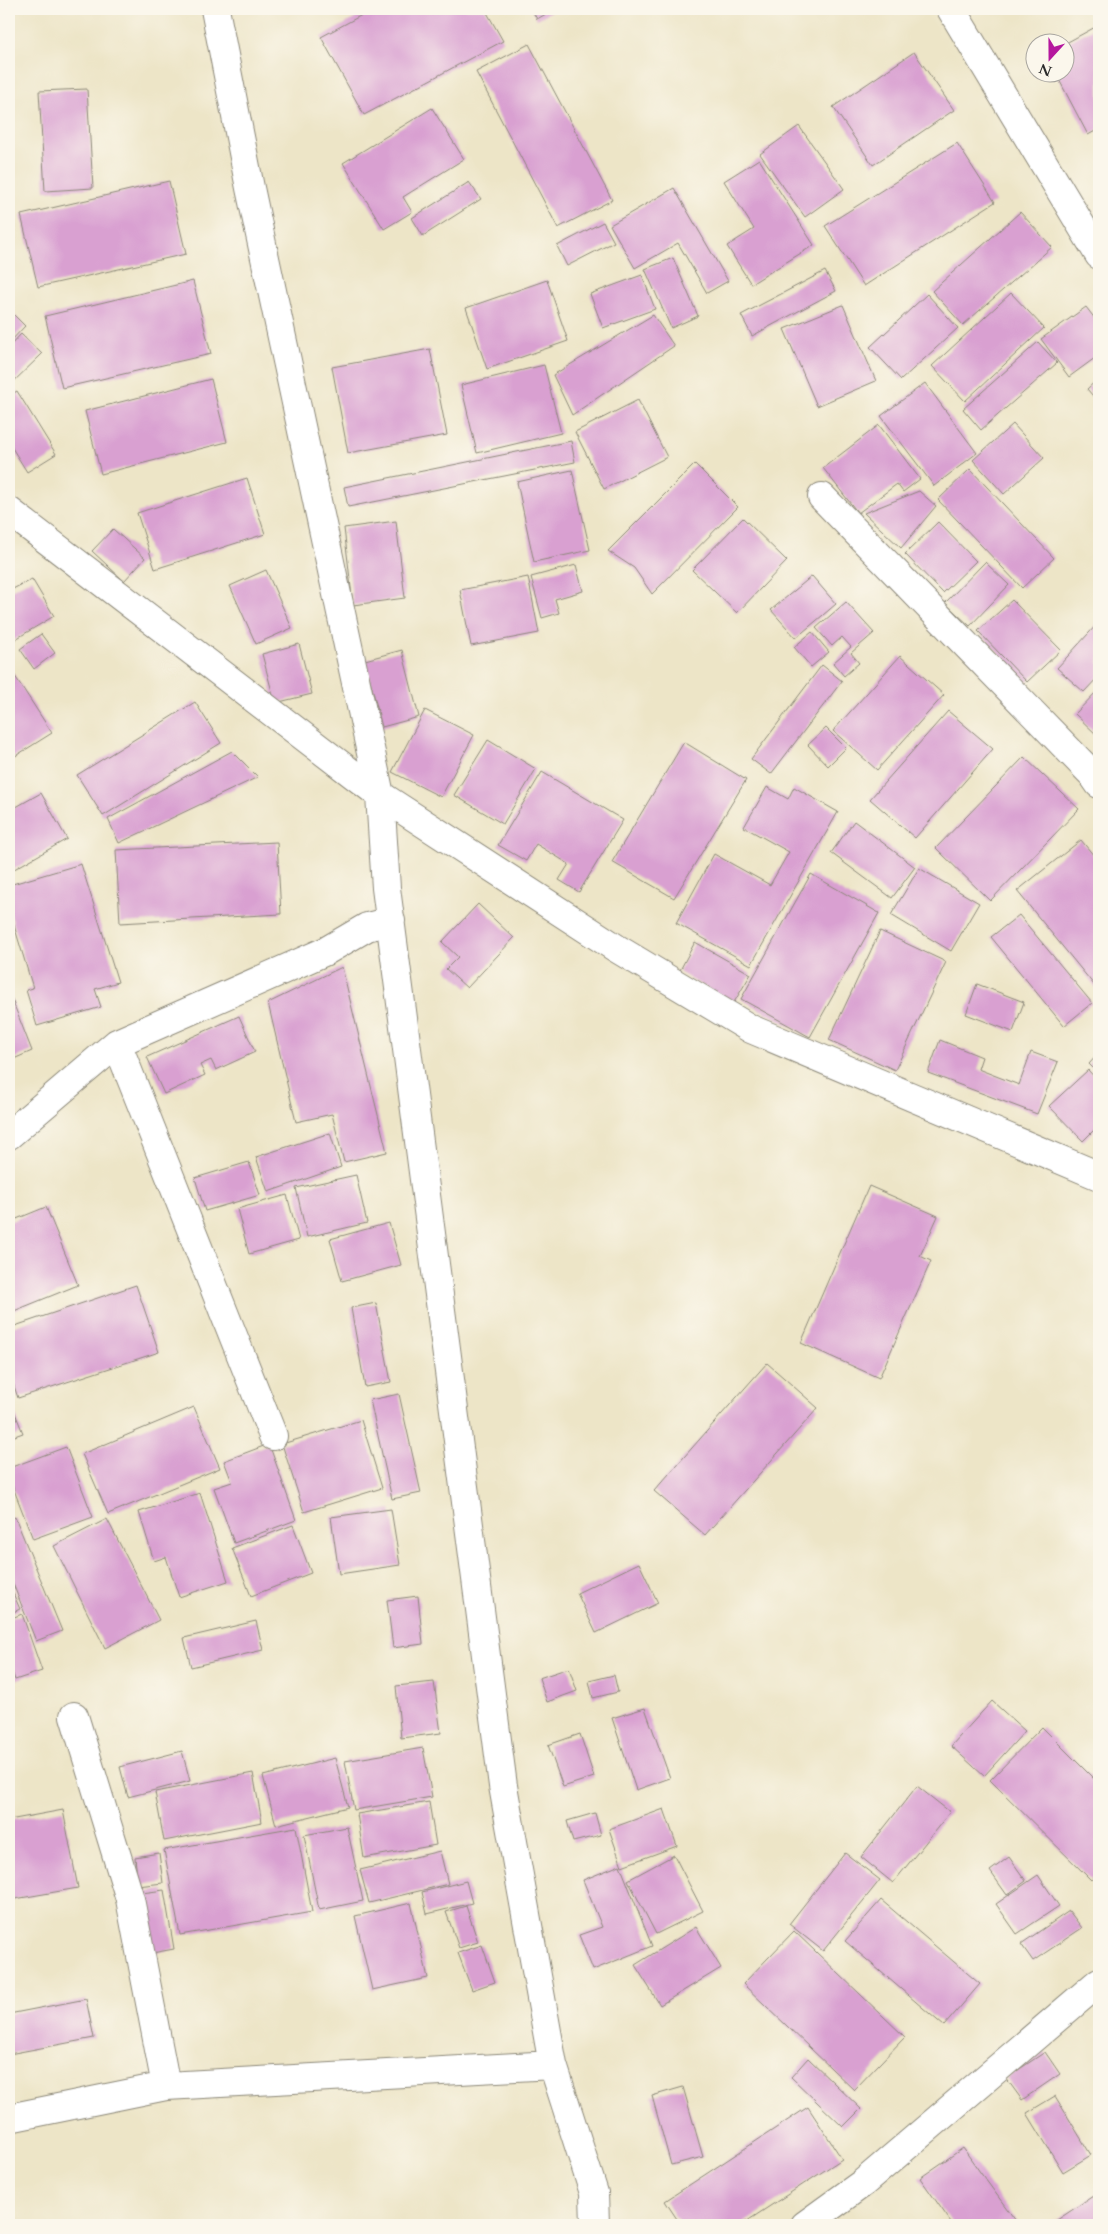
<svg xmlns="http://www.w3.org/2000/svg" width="1108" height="2234" font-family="Cardo,serif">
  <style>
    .building { fill: #d9a0d1 }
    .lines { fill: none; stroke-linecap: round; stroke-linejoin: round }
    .minor-casing { stroke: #8c8879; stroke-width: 30 }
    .minor { stroke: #fff; stroke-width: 28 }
  </style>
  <rect width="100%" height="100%" fill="#fbf7ec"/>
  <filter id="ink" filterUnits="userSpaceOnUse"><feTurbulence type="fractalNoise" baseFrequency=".02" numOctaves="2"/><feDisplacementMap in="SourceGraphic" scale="10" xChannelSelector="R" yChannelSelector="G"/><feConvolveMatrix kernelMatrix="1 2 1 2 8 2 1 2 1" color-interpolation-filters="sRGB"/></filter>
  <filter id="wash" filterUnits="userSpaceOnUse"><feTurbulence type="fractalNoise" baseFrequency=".0096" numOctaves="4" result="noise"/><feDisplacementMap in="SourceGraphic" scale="20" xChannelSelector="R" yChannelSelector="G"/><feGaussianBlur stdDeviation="1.12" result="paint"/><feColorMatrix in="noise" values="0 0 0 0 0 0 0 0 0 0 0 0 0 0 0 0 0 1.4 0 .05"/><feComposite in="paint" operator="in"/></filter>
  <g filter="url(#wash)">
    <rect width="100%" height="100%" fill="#ede5c7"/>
    <g id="blocks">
      <path class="building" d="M 373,9 L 485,9 L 503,41 L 364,115 L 321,37 Z
        M 531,9 L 555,9 L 537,19 Z
        M 1099,25 L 1099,129 L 1088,135 L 1055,72 L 1066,72 L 1066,43 Z
        M 529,44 L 612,200 L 558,228 L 476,72 Z
        M 914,52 L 954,110 L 873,165 L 833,107 Z
        M 87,89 L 93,188 L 45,191 L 39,91 Z
        M 432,108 L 464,159 L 403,197 L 412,212 L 384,229 L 343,163 Z
        M 799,126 L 844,189 L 805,217 L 760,154 Z
        M 957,143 L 995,202 L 864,286 L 825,226 Z
        M 759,159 L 814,245 L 751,284 L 727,246 L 754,229 L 724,181 Z
        M 169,181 L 186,254 L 38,287 L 21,215 Z
        M 469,182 L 481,199 L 423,236 L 412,218 Z
        M 674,188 L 728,281 L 707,293 L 678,243 L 635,268 L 610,225 Z
        M 1020,212 L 1052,247 L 963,325 L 932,291 Z
        M 603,222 L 614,242 L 567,266 L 557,246 Z
        M 673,258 L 698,316 L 671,328 L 645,269 Z
        M 825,271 L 836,291 L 752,336 L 741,315 Z
        M 642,275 L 655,309 L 603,328 L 590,294 Z
        M 547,280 L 568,341 L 487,369 L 466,308 Z
        M 193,281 L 211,354 L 62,388 L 45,316 Z
        M 1011,293 L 1044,328 L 965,401 L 932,366 Z
        M 927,294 L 958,328 L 901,380 L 870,347 Z
        M 843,305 L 876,381 L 817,406 L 784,329 Z
        M 1086,307 L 1099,324 L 1099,355 L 1069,377 L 1041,339 Z
        M 9,310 L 25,326 L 9,343 Z
        M 653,315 L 674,346 L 572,415 L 553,375 Z
        M 21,334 L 42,354 L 9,386 L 9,347 Z
        M 1038,342 L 1057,363 L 981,430 L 963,409 Z
        M 430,349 L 447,435 L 348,453 L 332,367 Z
        M 544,365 L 561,433 L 477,453 L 461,385 Z
        M 1099,378 L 1099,403 L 1087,389 Z
        M 211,379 L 227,442 L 101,474 L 85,411 Z
        M 925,383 L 977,453 L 934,486 L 881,416 Z
        M 17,391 L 56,454 L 27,472 L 9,443 L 9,396 Z
        M 638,400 L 667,457 L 604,489 L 575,432 Z
        M 1013,424 L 1044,458 L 1004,494 L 973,460 Z
        M 879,425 L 920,479 L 903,492 L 897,484 L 858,513 L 823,468 Z
        M 571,441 L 575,462 L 348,507 L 344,487 Z
        M 695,464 L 738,507 L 652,594 L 634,568 L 608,551 Z
        M 970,469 L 1054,558 L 1022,588 L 938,500 Z
        M 572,470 L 590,550 L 534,562 L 517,482 Z
        M 247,478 L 265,534 L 155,569 L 137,513 Z
        M 919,491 L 936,506 L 901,548 L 864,513 Z
        M 743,518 L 787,561 L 737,613 L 692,570 Z
        M 396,521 L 405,598 L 353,605 L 344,528 Z
        M 938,522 L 976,561 L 943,593 L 905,554 Z
        M 113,529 L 145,558 L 124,581 L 92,551 Z
        M 985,562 L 1009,585 L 970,626 L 945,603 Z
        M 576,565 L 583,591 L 555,599 L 559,613 L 542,618 L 531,577 Z
        M 266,570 L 292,628 L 256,644 L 230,586 Z
        M 812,576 L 836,604 L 796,638 L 771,610 Z
        M 528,577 L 539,633 L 471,646 L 460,590 Z
        M 32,579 L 54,616 L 9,643 L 9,591 Z
        M 1012,600 L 1061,650 L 1027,682 L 978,631 Z
        M 846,602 L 874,633 L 851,653 L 859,663 L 844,676 L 833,663 L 851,647 L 842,637 L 832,646 L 816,628 Z
        M 1099,622 L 1099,676 L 1084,692 L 1057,668 Z
        M 812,632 L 829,652 L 811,667 L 794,647 Z
        M 41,634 L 55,653 L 34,669 L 20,649 Z
        M 299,644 L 312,694 L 275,703 L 262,654 Z
        M 402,650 L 419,717 L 382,727 L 365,660 Z
        M 900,656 L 944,695 L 877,770 L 833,731 Z
        M 822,665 L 842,681 L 771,774 L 751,759 Z
        M 9,667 L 52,733 L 9,760 Z
        M 1099,689 L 1099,737 L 1075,714 Z
        M 195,702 L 221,743 L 103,816 L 77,775 Z
        M 425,710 L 474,735 L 441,797 L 392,772 Z
        M 948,711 L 993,749 L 915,838 L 870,799 Z
        M 826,728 L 846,748 L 828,766 L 808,745 Z
        M 488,740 L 536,769 L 503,824 L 454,795 Z
        M 684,742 L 746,780 L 674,898 L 612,862 Z
        M 232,751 L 258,777 L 119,843 L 108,819 Z
        M 1024,757 L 1079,809 L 990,901 L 936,848 Z
        M 542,772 L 623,820 L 579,892 L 559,880 L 569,864 L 536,844 L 526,861 L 498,845 Z
        M 767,787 L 788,799 L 794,787 L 838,812 L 751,965 L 676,923 L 714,854 L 770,885 L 789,852 L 744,827 Z
        M 41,793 L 67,839 L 9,872 L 9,811 Z
        M 854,821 L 915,867 L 892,898 L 831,853 Z
        M 1081,840 L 1099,862 L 1099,991 L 1017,891 Z
        M 277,842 L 281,914 L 120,923 L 116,850 Z
        M 81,864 L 118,982 L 95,989 L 101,1007 L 37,1026 L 26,990 L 33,988 L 9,909 L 9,885 Z
        M 919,868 L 979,903 L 951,951 L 891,915 Z
        M 811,874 L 879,913 L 810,1037 L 741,999 Z
        M 478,904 L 514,938 L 467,988 L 446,969 L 458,957 L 442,942 Z
        M 1019,915 L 1092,1003 L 1064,1026 L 991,937 Z
        M 880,931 L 946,962 L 895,1070 L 829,1040 Z
        M 695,942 L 751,974 L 733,1004 L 679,972 Z
        M 342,967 L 387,1152 L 344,1162 L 332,1114 L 296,1122 L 268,1003 Z
        M 977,984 L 1024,1002 L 1013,1032 L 966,1014 Z
        M 9,992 L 32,1051 L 9,1061 Z
        M 239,1016 L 255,1052 L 216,1070 L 211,1060 L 200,1065 L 205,1075 L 164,1094 L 147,1057 Z
        M 940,1040 L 982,1057 L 978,1069 L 1019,1085 L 1031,1052 L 1058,1062 L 1037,1114 L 928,1073 Z
        M 1099,1053 L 1099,1074 L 1089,1064 Z
        M 1088,1070 L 1099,1082 L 1099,1125 L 1083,1141 L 1049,1106 Z
        M 330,1133 L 341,1167 L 268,1192 L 256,1157 Z
        M 249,1162 L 260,1195 L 205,1211 L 195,1178 Z
        M 356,1175 L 367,1223 L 307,1237 L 296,1188 Z
        M 869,1186 L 938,1216 L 920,1256 L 931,1261 L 879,1378 L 801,1343 Z
        M 287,1195 L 299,1240 L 249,1254 L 237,1209 Z
        M 46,1207 L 78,1285 L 9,1313 L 9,1222 Z
        M 389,1223 L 401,1265 L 342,1281 L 330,1239 Z
        M 136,1285 L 159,1352 L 18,1398 L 9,1371 L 9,1328 Z
        M 376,1303 L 391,1382 L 365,1387 L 351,1308 Z
        M 767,1363 L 818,1408 L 705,1535 L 654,1491 Z
        M 399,1394 L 421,1493 L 392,1499 L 370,1400 Z
        M 9,1398 L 23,1433 L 9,1438 Z
        M 194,1407 L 220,1468 L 108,1514 L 82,1454 Z
        M 361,1420 L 382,1488 L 304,1512 L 282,1444 Z
        M 269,1444 L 296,1520 L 234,1543 L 214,1488 L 232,1482 L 224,1461 Z
        M 66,1447 L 93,1517 L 33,1539 L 9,1477 L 9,1468 Z
        M 200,1493 L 228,1581 L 179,1597 L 166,1557 L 154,1561 L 139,1512 Z
        M 391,1509 L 400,1565 L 339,1574 L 331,1517 Z
        M 15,1517 L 62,1631 L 36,1641 L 9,1574 L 9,1520 Z
        M 107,1519 L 159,1620 L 105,1648 L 54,1546 Z
        M 293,1525 L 311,1573 L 251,1596 L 232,1548 Z
        M 639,1563 L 658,1603 L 596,1633 L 577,1593 Z
        M 9,1584 L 20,1609 L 9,1614 Z
        M 418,1596 L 423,1644 L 393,1648 L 387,1600 Z
        M 22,1614 L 42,1671 L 15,1680 L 9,1663 L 9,1619 Z
        M 256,1621 L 263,1650 L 191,1667 L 184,1638 Z
        M 569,1668 L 577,1691 L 547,1702 L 539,1678 Z
        M 614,1675 L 618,1692 L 593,1698 L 589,1681 Z
        M 434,1682 L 441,1733 L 401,1738 L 396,1686 Z
        M 992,1701 L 1025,1731 L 984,1776 L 951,1746 Z
        M 645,1708 L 670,1778 L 636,1790 L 612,1718 Z
        M 1042,1727 L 1099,1784 L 1099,1872 L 1091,1880 L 990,1780 Z
        M 580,1734 L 594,1777 L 563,1787 L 548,1745 Z
        M 423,1748 L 432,1797 L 354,1810 L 345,1761 Z
        M 182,1751 L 190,1781 L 128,1797 L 120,1767 Z
        M 335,1758 L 348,1807 L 276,1825 L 263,1776 Z
        M 253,1773 L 262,1822 L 164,1841 L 155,1792 Z
        M 917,1786 L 950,1812 L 893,1883 L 861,1857 Z
        M 429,1802 L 436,1845 L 364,1858 L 357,1814 Z
        M 664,1809 L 677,1846 L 622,1866 L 609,1829 Z
        M 63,1810 L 78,1888 L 9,1900 L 9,1820 Z
        M 595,1813 L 601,1835 L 573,1842 L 567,1821 Z
        M 296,1827 L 312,1912 L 180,1935 L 164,1850 Z
        M 347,1827 L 363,1901 L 319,1910 L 304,1835 Z
        M 440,1851 L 448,1884 L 369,1903 L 360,1870 Z
        M 159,1853 L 163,1883 L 138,1886 L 135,1857 Z
        M 845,1853 L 880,1880 L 823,1951 L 789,1924 Z
        M 674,1855 L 703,1911 L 656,1934 L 628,1880 Z
        M 1009,1857 L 1026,1881 L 1007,1895 L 990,1871 Z
        M 620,1865 L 652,1946 L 593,1970 L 579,1935 L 602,1927 L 583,1880 Z
        M 1038,1875 L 1059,1906 L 1017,1934 L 996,1904 Z
        M 466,1881 L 472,1903 L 427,1914 L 422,1892 Z
        M 164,1890 L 174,1949 L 152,1953 L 142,1893 Z
        M 881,1900 L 980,1984 L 944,2026 L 845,1941 Z
        M 411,1903 L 428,1978 L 372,1990 L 355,1916 Z
        M 466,1906 L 478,1942 L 459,1948 L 446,1912 Z
        M 1069,1911 L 1082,1928 L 1033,1961 L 1021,1944 Z
        M 696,1927 L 721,1968 L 660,2005 L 635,1965 Z
        M 794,1931 L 905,2037 L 854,2090 L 743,1984 Z
        M 482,1945 L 495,1982 L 472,1990 L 458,1953 Z
        M 86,1999 L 94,2038 L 9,2054 L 9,2014 Z
        M 1045,2052 L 1060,2074 L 1022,2100 L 1006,2078 Z
        M 808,2058 L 861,2109 L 843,2127 L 791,2077 Z
        M 683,2087 L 703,2157 L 671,2165 L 652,2096 Z
        M 1055,2096 L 1091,2155 L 1063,2172 L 1027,2113 Z
        M 808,2107 L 842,2159 L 741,2225 L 681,2225 L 665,2201 Z
        M 963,2148 L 980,2172 L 1019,2225 L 953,2225 L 920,2178 Z
        M 1099,2192 L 1099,2225 L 1056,2225 L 1054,2222 Z"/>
    </g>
  </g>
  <g filter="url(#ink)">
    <use href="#blocks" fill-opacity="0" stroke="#8c8879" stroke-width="1"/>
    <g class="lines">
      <g class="minor-casing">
        <path id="minor" d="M 215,9 L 250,188 L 380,795 L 386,888 L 503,1786 L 553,2065 L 594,2193 L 595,2225
          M 951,9 L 1099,255
          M 822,497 L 1092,774 L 1099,784
          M 9,511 L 380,795 L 616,948 L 751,1029 L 1099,1176
          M 117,1043 L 273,1436
          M 9,1135 L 117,1043 L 326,951 L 367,927 L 391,921
          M 74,1716 L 130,1899 L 166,2086
          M 9,2118 L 166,2086 L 553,2065
          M 805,2225 L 863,2183 L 1099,1982"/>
      </g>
      <use href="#minor" class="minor"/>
    </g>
  </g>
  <rect width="1108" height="2234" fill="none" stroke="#fbf7ec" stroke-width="30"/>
  <g transform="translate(1050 58) rotate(201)"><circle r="24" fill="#fbf7ec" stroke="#a8a59f"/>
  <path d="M0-4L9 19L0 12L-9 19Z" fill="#b5179e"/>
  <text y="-8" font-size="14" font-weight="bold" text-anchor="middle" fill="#2b2b2b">N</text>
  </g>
</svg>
